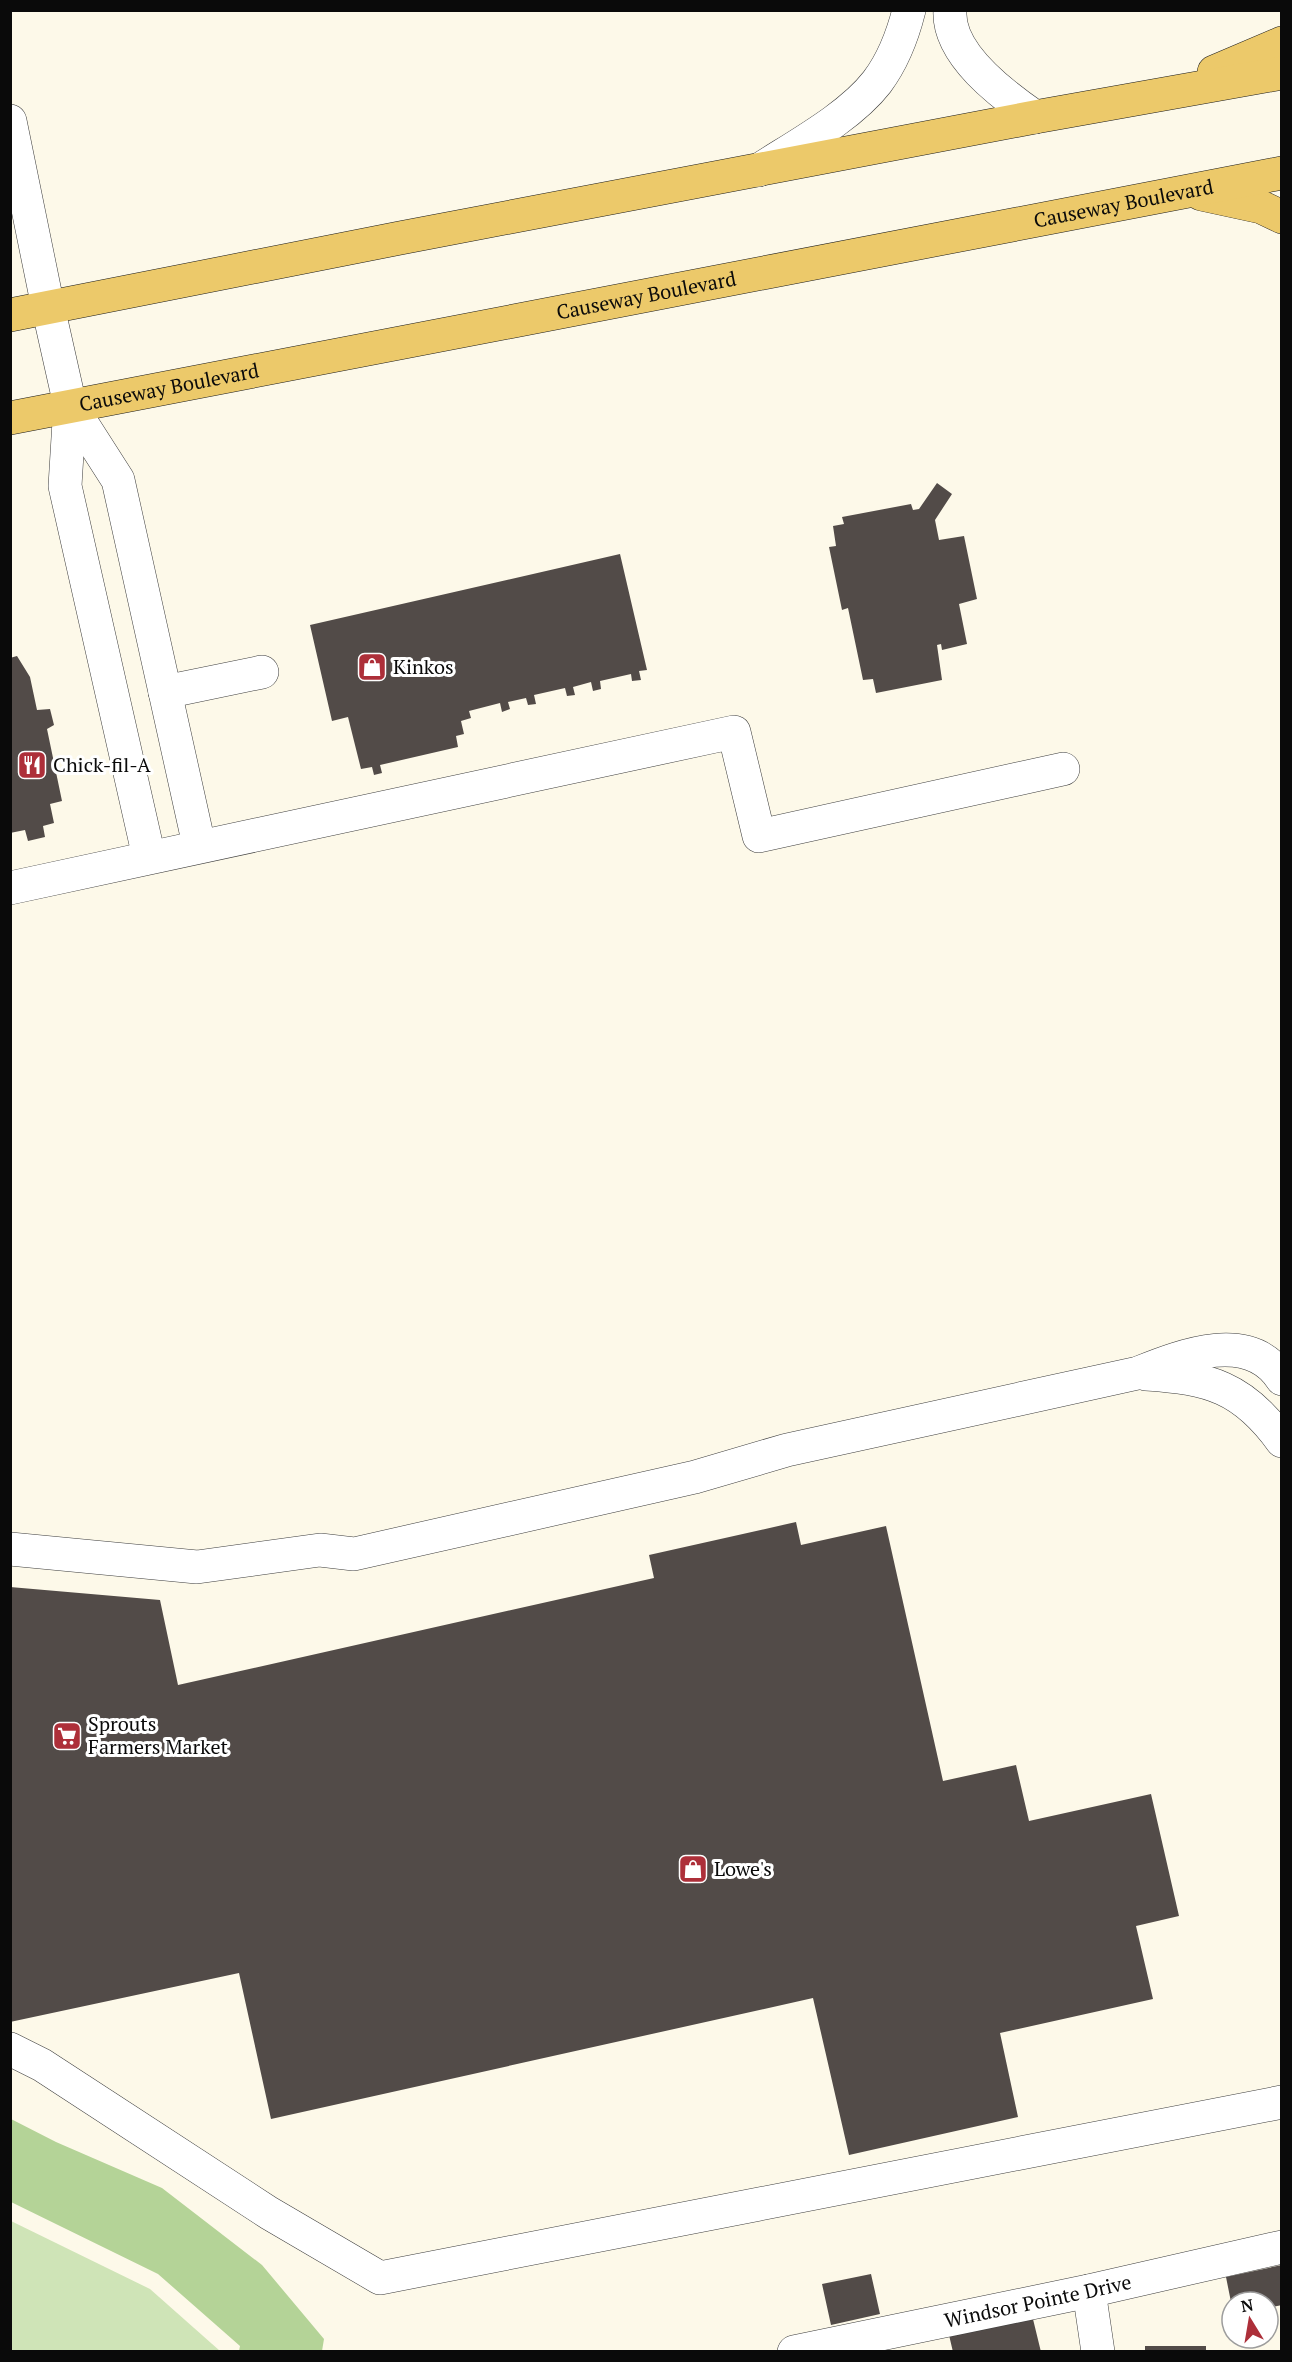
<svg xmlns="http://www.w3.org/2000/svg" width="1292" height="2362" font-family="'PT Serif',serif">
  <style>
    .green { fill: #cfe4b7 }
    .forest { fill: #b4d397 }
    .building { fill: #524b48 }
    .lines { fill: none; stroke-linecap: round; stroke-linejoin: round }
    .minor-casing { stroke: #3d3d3d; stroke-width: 34 }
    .major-casing { stroke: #1b1b1b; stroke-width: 34 }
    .minor { stroke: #fff; stroke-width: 33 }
    .major { stroke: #ecc96a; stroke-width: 33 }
    .labels { text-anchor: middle; stroke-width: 6; stroke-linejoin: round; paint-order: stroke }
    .street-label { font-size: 20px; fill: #0a0a0a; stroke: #fff }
    .poi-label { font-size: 20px; fill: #0a0a0a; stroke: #fff; text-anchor: start }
  </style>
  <rect width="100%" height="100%" fill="#fdf9e9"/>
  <path class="green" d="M 11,2221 L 150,2289 L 220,2351 L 11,2351 Z"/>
  <path class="forest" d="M 11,2119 L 56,2142 L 162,2188 L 262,2265 L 324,2339 L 322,2351 L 239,2351 L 240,2346 L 158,2274 L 11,2202 Z"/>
  <path class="building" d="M 937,483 L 952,494 L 935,520 L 939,540 L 964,536 L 977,599 L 959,604 L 967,644 L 942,650 L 941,644 L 937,645 L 942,680 L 876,693 L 873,679 L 863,680 L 848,608 L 842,610 L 829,547 L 836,546 L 833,526 L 844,524 L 842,517 L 911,504 L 913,510 L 919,509 Z
    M 620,554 L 647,670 L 639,671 L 641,680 L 632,681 L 631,674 L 600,681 L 601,689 L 593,691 L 591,682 L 573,687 L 575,695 L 567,696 L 565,688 L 534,695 L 536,704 L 528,705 L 526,698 L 508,702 L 510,709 L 502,712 L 500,703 L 469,711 L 471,718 L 461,721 L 464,734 L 456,736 L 458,747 L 380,765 L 382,773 L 374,775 L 372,767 L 361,769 L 348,717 L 332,721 L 310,625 Z
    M 17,656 L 30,677 L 37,710 L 50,709 L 54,725 L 47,729 L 62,801 L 50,804 L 54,823 L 43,826 L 45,837 L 28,841 L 25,830 L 10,833 L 10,658 Z
    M 796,1522 L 801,1545 L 886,1526 L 943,1781 L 1016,1765 L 1029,1821 L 1151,1794 L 1179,1916 L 1136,1926 L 1153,1999 L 1000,2033 L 1018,2117 L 849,2155 L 813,1998 L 271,2119 L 239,1973 L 10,2022 L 10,1587 L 160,1600 L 178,1685 L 654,1578 L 649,1555 Z
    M 1282,2265 L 1282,2305 L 1268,2308 L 1268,2302 L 1231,2302 L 1226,2277 Z
    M 871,2274 L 880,2314 L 831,2325 L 822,2284 Z
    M 1032,2315 L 1041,2352 L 953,2352 L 949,2335 Z
    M 1145,2346 L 1206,2346 L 1206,2352 L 1145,2352 Z"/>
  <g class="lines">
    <g class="minor-casing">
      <g id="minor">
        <path d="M 950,10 C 947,54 1003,95 1035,117"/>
        <path d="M 10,121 L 48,307 L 70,405 L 65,486 L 149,857"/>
        <path d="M 759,170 C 796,146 850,117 877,82 C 892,62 903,34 909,10"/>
        <path d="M 70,405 L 118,480 L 199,845"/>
        <path d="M 165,692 L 262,672"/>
        <path d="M 10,888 L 734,732 L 759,836 L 1063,769"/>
        <path d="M 1146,1374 C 1209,1378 1243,1387 1282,1441"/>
        <path d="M 10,1549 L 197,1567 L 320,1550 L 354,1554 L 695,1477 L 787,1450 L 1138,1373 C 1181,1356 1250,1328 1282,1379"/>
        <path d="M 10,2049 L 42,2065 L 269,2213 L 380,2278 L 1282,2102"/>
        <path d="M 1089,2291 L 1098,2352"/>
        <path id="s1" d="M 794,2352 L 1089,2291 L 1282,2247"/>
      </g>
    </g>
    <g class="major-casing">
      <g id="major">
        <path d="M 1214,72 L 1282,43"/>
        <path d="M 1201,194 L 1261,207 L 1282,217"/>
        <path d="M 10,315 L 400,238 L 1035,117 L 1282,73"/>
        <path id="s2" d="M 10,418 L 1282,173"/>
      </g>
    </g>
    <use href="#minor" class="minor"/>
    <use href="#major" class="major"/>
  </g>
  <defs>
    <g id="shop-square" transform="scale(1.5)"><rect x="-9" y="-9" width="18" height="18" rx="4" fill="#ad2f39" stroke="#fff"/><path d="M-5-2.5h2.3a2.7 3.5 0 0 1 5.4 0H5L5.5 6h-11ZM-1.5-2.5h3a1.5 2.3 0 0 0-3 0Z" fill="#fff"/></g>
    <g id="restaurant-square" transform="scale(1.5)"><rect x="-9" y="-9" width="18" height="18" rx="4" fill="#ad2f39" stroke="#fff"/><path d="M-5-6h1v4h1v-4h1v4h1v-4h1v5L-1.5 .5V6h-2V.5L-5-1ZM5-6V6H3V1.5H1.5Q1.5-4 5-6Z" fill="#fff"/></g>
    <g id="supermarket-square" transform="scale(1.5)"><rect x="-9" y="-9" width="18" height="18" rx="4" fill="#ad2f39" stroke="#fff"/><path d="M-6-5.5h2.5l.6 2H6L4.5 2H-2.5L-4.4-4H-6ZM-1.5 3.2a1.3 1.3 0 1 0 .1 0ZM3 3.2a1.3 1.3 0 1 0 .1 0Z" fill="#fff"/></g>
  </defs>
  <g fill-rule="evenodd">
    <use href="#shop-square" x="372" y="667"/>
    <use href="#restaurant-square" x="32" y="765"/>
    <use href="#supermarket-square" x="67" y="1736"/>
    <use href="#shop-square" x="693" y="1869"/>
  </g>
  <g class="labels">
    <g class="street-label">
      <text dy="7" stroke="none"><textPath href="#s2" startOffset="1134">Causeway Boulevard</textPath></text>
      <text dy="7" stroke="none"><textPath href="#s2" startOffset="648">Causeway Boulevard</textPath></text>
      <text dy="7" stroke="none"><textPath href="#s2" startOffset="162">Causeway Boulevard</textPath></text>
      <text dy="7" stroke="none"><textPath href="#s1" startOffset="249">Windsor Pointe Drive</textPath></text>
    </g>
    <g class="poi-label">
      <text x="393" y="674">Kinkos</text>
      <text x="53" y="772">Chick-fil-A</text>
      <text x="88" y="1731">Sprouts<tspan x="88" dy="23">Farmers Market</tspan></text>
      <text x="714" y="1876">Lowe's</text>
    </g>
  </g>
  <rect width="1292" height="2362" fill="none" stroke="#0a0a0a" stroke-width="24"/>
  <g transform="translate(1250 2320) rotate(349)"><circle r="28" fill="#ffffff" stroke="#9d9d9d" stroke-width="1.5"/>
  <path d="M0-4.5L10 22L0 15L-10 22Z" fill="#ad2f39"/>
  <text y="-9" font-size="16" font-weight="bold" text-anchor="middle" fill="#0a0a0a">N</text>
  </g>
</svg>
